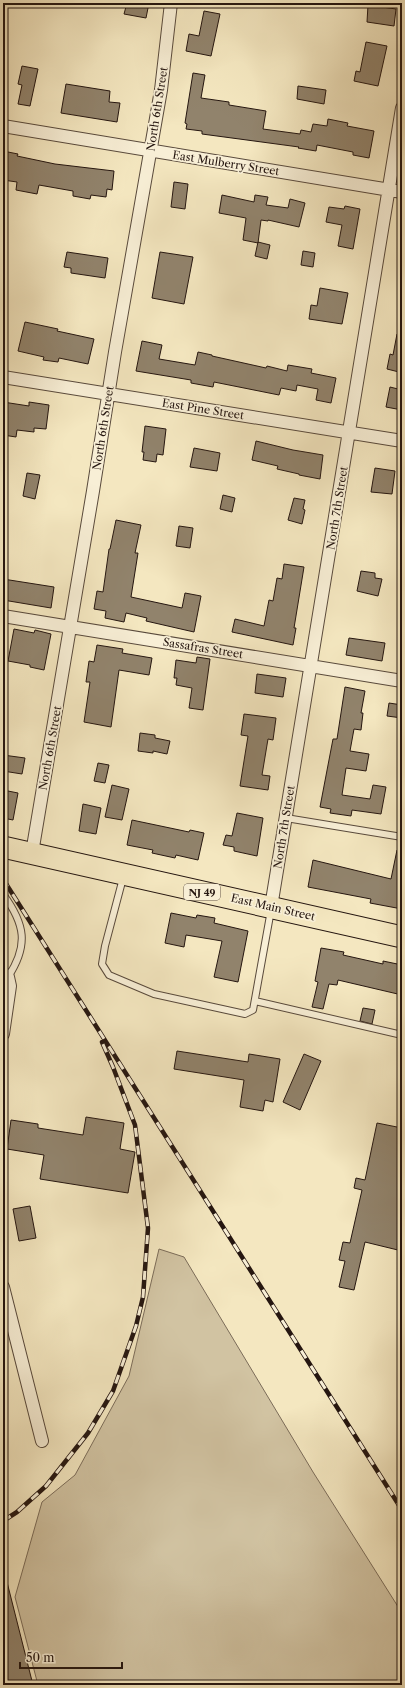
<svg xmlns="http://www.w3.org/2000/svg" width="405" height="1688" font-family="'Libre Caslon Text',serif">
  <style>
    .green { fill: #d1c3a2; stroke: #7b6c59 }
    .building { fill: #91836c; stroke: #251610 }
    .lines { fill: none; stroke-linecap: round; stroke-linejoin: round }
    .service-casing { stroke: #594a3c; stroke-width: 8 }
    .minor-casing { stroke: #594a3c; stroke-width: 14 }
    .trunk-casing { stroke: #251610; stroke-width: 23 }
    .service { stroke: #f8efd6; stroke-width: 6 }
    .minor { stroke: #f8efd6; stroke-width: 12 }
    .trunk { stroke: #f4e7c0; stroke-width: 21 }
    .rail-casing { stroke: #251610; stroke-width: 4.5 }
    .rail { stroke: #f8efd6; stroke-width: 3; stroke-dasharray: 9; stroke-linecap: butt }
    .labels { text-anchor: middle; stroke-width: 3.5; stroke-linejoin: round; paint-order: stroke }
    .shield { fill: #f8efd6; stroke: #64574b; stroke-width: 1 }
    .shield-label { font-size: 10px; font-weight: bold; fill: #251610 }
    .street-label { font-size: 11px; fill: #251610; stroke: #f8efd6 }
  </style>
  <rect width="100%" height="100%" fill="#f4e7c0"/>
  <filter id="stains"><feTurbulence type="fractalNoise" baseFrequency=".005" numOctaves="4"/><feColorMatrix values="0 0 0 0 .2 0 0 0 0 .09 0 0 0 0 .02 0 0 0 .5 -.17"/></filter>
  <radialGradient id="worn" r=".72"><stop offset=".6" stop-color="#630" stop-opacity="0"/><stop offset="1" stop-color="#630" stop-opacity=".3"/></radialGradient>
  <path class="green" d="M 159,1249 L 184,1257 L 313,1472 L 402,1613 L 402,1685 L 38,1685 L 15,1597 L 42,1502 L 75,1475 L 129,1376 Z"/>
  <path class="building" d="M 127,3 L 149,3 L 146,18 L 124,14 Z
    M 368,5 L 396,9 L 394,26 L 367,22 Z
    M 204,11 L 220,14 L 211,56 L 186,51 L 189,34 L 199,36 Z
    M 366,42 L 387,46 L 378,86 L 354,81 L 356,71 L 360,72 Z
    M 22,66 L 38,69 L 30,106 L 18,104 L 22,85 L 18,84 Z
    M 193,73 L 205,75 L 201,98 L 229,102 L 229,105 L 266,111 L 263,129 L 300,134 L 301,130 L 311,132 L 313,124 L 327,126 L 328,119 L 348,123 L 347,126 L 374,131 L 369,158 L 353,155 L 353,152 L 317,145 L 316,151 L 298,148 L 299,147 L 202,134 L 202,131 L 186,129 L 187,124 L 185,123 Z
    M 66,84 L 110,91 L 109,102 L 120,103 L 117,122 L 61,113 Z
    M 298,86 L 326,90 L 324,104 L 297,99 Z
    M 3,151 L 18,154 L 17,156 L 55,164 L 114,171 L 112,190 L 107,189 L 106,197 L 91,195 L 90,199 L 73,196 L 73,191 L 39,185 L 37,194 L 16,190 L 17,182 L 3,180 Z
    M 174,182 L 188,184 L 185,209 L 171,207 Z
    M 222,195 L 254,202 L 255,195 L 268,197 L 266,205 L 288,208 L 290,199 L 305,203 L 299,227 L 268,220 L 268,221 L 261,220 L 258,243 L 243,240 L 246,218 L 219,213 Z
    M 345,206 L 360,209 L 353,249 L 338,246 L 342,225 L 326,222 L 329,207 L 344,209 Z
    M 258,242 L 270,245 L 267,259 L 255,256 Z
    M 303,251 L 315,253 L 313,267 L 301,265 Z
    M 67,252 L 108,258 L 105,278 L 71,273 L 71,268 L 64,267 Z
    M 160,252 L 193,257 L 184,304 L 152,298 Z
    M 320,288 L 348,293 L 342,324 L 309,319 L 311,305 L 317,306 Z
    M 25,322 L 58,329 L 57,331 L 94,339 L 88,364 L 59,358 L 58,362 L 43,360 L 44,357 L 18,351 Z
    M 397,334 L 402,335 L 402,367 L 400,366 L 399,372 L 387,369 L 390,354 L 393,355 Z
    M 142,341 L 162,345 L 159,359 L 195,365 L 198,352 L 212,355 L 212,356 L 266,368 L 267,366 L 287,371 L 288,365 L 312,369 L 311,373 L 336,378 L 331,403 L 316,400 L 318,389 L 297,385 L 296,391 L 281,388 L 279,395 L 214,382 L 213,387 L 191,383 L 191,380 L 136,371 Z
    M 390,387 L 402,390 L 402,410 L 386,407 Z
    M 3,402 L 29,406 L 29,402 L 49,405 L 46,429 L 34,428 L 34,432 L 17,430 L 16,437 L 3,435 Z
    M 145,426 L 166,429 L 163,455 L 157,454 L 156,462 L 143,460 L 144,452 L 142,452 Z
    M 256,441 L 293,450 L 323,455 L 320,479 L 299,475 L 299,474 L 277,469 L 278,466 L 252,460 Z
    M 194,448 L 220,453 L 217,471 L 190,467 Z
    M 375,468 L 395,471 L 392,494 L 371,492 Z
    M 27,473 L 40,475 L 35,499 L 23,496 Z
    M 223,495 L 235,498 L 232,512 L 220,509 Z
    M 294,498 L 305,500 L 303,509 L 305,510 L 302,524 L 288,520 Z
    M 116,520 L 141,525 L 135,553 L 138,553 L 131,597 L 182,608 L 185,593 L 201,596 L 194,632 L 146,621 L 147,618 L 126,613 L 124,622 L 105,618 L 106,611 L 94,609 L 97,591 L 103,592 L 109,549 L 110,549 Z
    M 179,526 L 193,528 L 190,548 L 176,546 Z
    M 284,564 L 304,567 L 294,628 L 296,628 L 293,645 L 232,632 L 235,619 L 264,626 L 269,600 L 273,601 L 277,578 L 282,579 Z
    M 361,571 L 375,573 L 375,578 L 382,579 L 378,596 L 357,591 Z
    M 3,579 L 54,587 L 51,608 L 3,600 Z
    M 14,629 L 34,633 L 35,630 L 51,634 L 44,670 L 30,667 L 30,665 L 8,661 Z
    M 349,638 L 385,643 L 382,661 L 346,655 Z
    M 97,645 L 123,649 L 122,653 L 152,658 L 149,675 L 119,670 L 111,727 L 84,722 L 90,682 L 86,682 L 89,661 L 94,662 Z
    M 197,657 L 210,659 L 203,710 L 189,708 L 192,688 L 176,685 L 177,678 L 174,678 L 176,660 L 196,663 Z
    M 257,674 L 286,678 L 283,697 L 255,693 Z
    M 345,687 L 365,691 L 361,713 L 363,713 L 361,730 L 354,729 L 350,751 L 369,754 L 366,771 L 346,768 L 342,795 L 370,799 L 373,785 L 386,787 L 381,814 L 352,810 L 351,816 L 330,813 L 331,809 L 320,807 L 333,739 L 337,739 Z
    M 389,703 L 402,705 L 402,718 L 387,716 Z
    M 244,714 L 276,718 L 273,740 L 268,739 L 262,775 L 270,776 L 268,790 L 240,786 L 248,736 L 241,735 Z
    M 140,733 L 155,735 L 155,738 L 170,741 L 167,754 L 153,751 L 153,753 L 138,751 Z
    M 3,755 L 25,758 L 22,774 L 3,771 Z
    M 98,763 L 109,765 L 105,783 L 94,781 Z
    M 112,785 L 129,789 L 122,820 L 105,817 Z
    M 3,790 L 18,793 L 13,820 L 3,818 Z
    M 83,804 L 101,808 L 96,834 L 79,831 Z
    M 237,813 L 263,818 L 257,856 L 234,851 L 234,847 L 223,845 L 226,835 L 232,836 Z
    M 132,820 L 189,832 L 190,830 L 204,833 L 198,860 L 176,855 L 175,858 L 152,853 L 153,850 L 127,845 Z
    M 397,850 L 402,851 L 402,909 L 370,903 L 371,899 L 308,887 L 313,860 L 391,879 Z
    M 171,913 L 196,918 L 197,915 L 215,918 L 214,923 L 248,931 L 238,982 L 214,977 L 222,941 L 186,935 L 184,947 L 165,943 Z
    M 321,948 L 344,952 L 343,955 L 383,964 L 383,961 L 402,965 L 402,995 L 338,980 L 337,985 L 329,984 L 323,1009 L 312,1007 L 318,982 L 315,981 Z
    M 363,1008 L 375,1010 L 372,1024 L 360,1021 Z
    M 177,1051 L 248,1062 L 249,1054 L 280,1059 L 273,1102 L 265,1100 L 263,1111 L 240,1107 L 244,1080 L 174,1069 Z
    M 304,1054 L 321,1061 L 300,1110 L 283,1102 Z
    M 86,1117 L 124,1123 L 120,1149 L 135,1152 L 128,1193 L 40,1179 L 44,1155 L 7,1149 L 11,1120 L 38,1124 L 38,1128 L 83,1135 Z
    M 377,1123 L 402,1128 L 398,1153 L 402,1154 L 402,1251 L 365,1242 L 354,1290 L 339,1287 L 345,1261 L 339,1260 L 343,1242 L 350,1243 L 362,1190 L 354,1188 L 356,1178 L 365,1180 Z
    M 30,1206 L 36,1238 L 19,1241 L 13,1209 Z
    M 7,1582 L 33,1685 L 3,1685 L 3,1583 Z"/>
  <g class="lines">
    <g class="service-casing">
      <path id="service" d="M 286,818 L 402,837
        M 123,878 L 105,946 L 102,964 L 109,975 L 154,994 L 245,1014 L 253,1010 L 271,910
        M 3,894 C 25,924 29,945 8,977
        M 255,1001 L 402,1035"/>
    </g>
    <g class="minor-casing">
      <path id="minor" d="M 3,126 L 402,192
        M 3,377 L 402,441
        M 3,616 L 402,681
        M 32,853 L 93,491 L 115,352 L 161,90 L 171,3
        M 271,907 L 402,108
        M 3,973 L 8,977 L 10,986 L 3,1034
        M 3,1287 L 42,1441"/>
    </g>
    <g class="trunk-casing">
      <path id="trunk" d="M 3,847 L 402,937"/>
    </g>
    <use href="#service" class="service"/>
    <use href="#minor" class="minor"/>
    <use href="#trunk" class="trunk"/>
    <g class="rail-casing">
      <path id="rail" d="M 3,879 L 402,1510
        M 3,1521 L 17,1512 L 46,1486 L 88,1433 L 113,1391 L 136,1326 L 143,1297 L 148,1228 L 135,1125 L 113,1067 L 102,1042"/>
    </g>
    <use href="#rail" class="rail"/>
  </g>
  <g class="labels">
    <rect class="shield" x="184" y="884" width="36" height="16" rx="3"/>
    <g class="shield-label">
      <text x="202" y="896">NJ 49</text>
    </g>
    <g class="street-label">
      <text transform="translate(157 109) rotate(-81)" y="4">North 6th Street</text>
      <text transform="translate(226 163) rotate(9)" y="4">East Mulberry Street</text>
      <text transform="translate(203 409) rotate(9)" y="4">East Pine Street</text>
      <text transform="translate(103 428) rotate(-81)" y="4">North 6th Street</text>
      <text transform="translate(337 508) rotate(-81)" y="4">North 7th Street</text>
      <text transform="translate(203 648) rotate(9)" y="4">Sassafras Street</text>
      <text transform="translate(50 748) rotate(-80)" y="4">North 6th Street</text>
      <text transform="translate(284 827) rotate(-81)" y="4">North 7th Street</text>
      <text transform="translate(273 907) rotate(13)" y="4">East Main Street</text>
    </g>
  </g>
  <rect width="405" height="1688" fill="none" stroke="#f4e7c0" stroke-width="16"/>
  <rect x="4" y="4" width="397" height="1680" fill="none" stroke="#251610" stroke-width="2"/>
  <rect x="8" y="8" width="389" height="1672" fill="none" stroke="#251610"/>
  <path d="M20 1662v6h102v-6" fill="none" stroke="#251610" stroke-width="2"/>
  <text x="26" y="1662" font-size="12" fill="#251610" stroke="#f8efd6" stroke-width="3" paint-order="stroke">50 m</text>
  <rect width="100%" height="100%" filter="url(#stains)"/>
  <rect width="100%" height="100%" fill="url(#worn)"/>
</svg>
